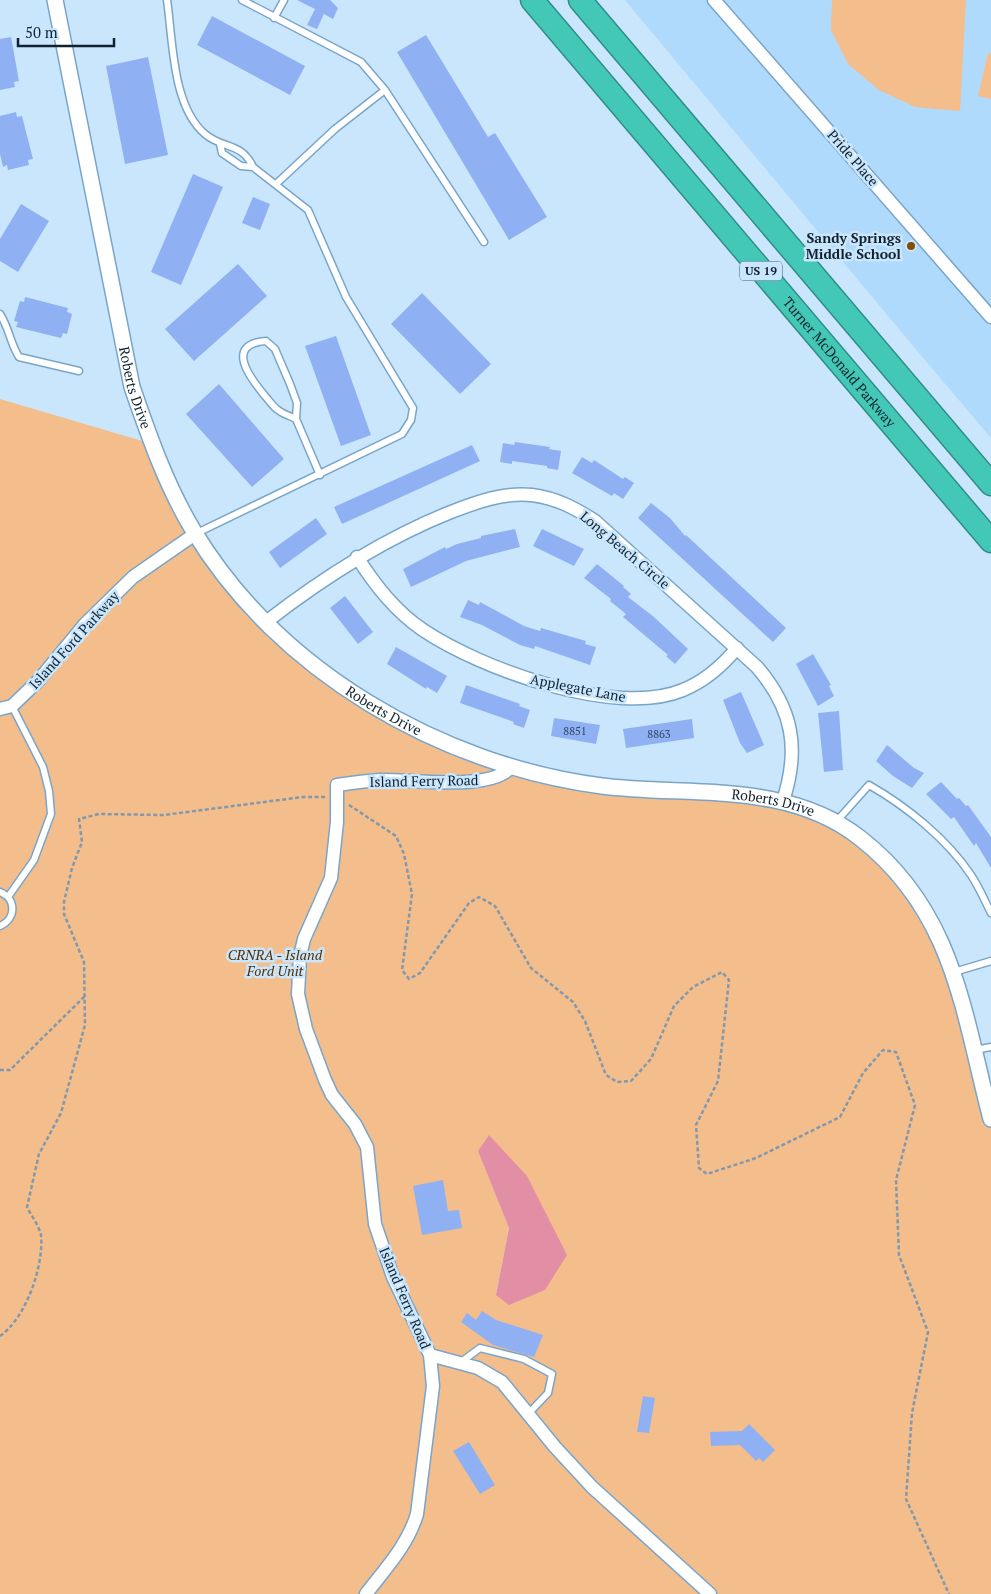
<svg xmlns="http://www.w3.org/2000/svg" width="991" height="1594" font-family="'PT Serif',serif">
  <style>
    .built { fill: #b0dafc }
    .green { fill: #f4bd8c; fill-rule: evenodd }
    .water { fill: #e28fa5 }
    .building { fill: #8fb1f3 }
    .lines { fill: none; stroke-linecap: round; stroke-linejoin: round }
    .service-casing { stroke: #79a5c9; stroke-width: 9 }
    .minor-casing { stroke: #79a5c9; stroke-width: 15 }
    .tertiary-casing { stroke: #79a5c9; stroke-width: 18 }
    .motorway-casing { stroke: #318d87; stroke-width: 25 }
    .path { stroke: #8199ac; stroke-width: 2.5; stroke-dasharray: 4 2.5; stroke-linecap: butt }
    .service { stroke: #fff; stroke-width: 6 }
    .minor { stroke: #fff; stroke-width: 12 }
    .tertiary { stroke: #fff; stroke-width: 15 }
    .motorway { stroke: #43c7b6; stroke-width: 22 }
    .poi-dot { fill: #854c00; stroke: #cae6fc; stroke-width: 2 }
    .labels { text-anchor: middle; stroke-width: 5; stroke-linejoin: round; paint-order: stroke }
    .number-label { font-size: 11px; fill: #304661 }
    .shield { fill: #cae6fc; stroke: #485d6d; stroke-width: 1 }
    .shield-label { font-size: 12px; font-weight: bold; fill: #102230 }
    .street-label { font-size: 14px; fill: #102230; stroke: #cae6fc }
    .poi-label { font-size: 14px; font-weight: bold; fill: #102230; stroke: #cae6fc; text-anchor: end }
    .park-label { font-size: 14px; font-style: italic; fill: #542d00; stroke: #cae6fc }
  </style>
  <rect width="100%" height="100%" fill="#cae6fc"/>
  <path class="built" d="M 625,0 L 991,0 L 991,438 L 913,346 Z"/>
  <path class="green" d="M 832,0 L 966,0 L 960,111 L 915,107 L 879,90 L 848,64 L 831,30 Z
    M 988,53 L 991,54 L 991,99 L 978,96 Z
    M 0,399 L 149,443 L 239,595 L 319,667 L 436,737 L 542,774 L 796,805 L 877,854 L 932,917 L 991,1111 L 991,1594 L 0,1594 ZM 478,1151 L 545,1290 L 496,1295 L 509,1228 Z"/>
  <path class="water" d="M 489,1135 L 527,1176 L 567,1255 L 545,1290 L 509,1305 L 496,1295 L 509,1228 L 478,1151 Z"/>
  <path class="building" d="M 297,0 L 330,0 L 338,8 L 333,19 L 324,14 L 317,29 L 307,25 L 315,9 Z
    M 212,16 L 305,66 L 290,95 L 197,45 Z
    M 426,35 L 488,137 L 495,133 L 547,217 L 509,240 L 397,52 Z
    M 11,37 L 19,81 L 14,82 L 15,87 L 0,90 L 0,39 Z
    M 148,57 L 168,155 L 125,164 L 106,66 Z
    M 16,112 L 17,117 L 22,116 L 33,159 L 28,160 L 29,165 L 8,170 L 7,165 L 3,167 L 0,154 L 0,116 Z
    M 193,174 L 223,187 L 181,285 L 151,272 Z
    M 253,197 L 270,204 L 260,230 L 242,223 Z
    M 21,204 L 49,221 L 18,272 L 0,261 L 0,239 Z
    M 238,264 L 267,296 L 194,361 L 165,329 Z
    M 422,293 L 491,364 L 460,394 L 391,324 Z
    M 25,297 L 68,308 L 67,312 L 72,314 L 67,334 L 63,333 L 61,338 L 16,327 L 18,322 L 14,321 L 20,301 L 24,302 Z
    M 336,336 L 371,435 L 341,446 L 305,346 Z
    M 219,384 L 284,459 L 252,487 L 186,414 Z
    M 515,442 L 550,447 L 549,449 L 561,451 L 558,470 L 547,468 L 547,466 L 512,461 L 512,464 L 500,462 L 503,443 L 514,445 Z
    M 472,445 L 480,461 L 342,524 L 334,507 Z
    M 582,457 L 592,463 L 594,460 L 623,479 L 625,477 L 634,483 L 623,499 L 614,493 L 612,496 L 572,473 Z
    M 651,503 L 670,518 L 685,536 L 686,535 L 786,628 L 773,642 L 638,518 Z
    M 316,518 L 327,534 L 280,568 L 269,552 Z
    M 515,529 L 520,547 L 466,561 L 411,587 L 403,569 L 445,547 L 446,549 L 457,544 L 481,538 L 481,536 Z
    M 542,529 L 584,549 L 574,566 L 533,546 Z
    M 597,564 L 624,586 L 623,587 L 631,594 L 628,597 L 654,617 L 688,649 L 675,664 L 666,656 L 668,655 L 623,617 L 626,614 L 610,601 L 611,599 L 584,578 Z
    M 345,596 L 373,632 L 358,644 L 330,608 Z
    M 468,600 L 479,605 L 480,602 L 524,626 L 540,631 L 541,628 L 586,641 L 585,644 L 596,647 L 590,665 L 535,646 L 534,649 L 520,645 L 482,625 L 460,617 Z
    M 396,647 L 447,676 L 437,693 L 427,687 L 426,689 L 387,664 Z
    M 813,654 L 831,685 L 829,686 L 834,696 L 818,706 L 796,664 Z
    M 466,685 L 520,704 L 519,706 L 530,710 L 524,728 L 513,724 L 514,722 L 460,703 Z
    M 741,692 L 764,745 L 747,753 L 740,743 L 723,700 Z
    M 839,711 L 843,770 L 824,772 L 818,713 Z
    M 554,718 L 600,725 L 596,744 L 551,736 Z
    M 692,719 L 694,738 L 626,748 L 623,729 Z
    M 887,745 L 914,768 L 924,773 L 912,788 L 893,776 L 876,761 Z
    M 941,782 L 957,799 L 959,798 L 966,806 L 968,805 L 991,837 L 991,868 L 976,843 L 974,846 L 954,817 L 951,819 L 926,794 Z
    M 443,1180 L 448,1211 L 459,1210 L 462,1228 L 422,1235 L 413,1186 Z
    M 482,1311 L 496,1320 L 543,1335 L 534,1357 L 493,1345 L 461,1322 L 467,1313 L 476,1320 Z
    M 643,1396 L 655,1398 L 649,1433 L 637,1432 Z
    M 749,1424 L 775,1450 L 763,1462 L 759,1458 L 756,1461 L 740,1445 L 711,1446 L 710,1432 L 742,1431 Z
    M 469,1442 L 495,1485 L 480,1494 L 453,1451 Z"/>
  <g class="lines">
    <g class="service-casing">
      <path id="service" d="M 167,0 C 173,41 172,106 205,134 C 222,149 242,142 253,167 L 241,166 L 222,153 L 220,144
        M 242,0 L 361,62 L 385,90 L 484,242
        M 274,18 L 284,0
        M 276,184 L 335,129 L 385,90
        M 0,314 C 10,330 10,343 19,357 L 79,371
        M 296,419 C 290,416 283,414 278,410 C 273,407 269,400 265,396 C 250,378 224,344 266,341 L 275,349 L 290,384 L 297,403 L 296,419 L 320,475
        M 197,533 L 402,434 L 411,420 L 413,408 L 346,297 L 308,210 L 253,167
        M 835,823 L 869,785 C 906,806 947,839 971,875 C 979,887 985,901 991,913
        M 0,892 C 17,899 16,919 0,926
        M 8,897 L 34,860 L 51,814 L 49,791 L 43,767 L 12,706
        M 954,972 L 991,961
        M 975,1050 L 991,1047
        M 461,1362 L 480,1348 L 524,1359 L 552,1374 L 548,1393 L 528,1414"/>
    </g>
    <g class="minor-casing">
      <path id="minor" d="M 714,0 L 991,317
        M 357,557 C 375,585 395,611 423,630 C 481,669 616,718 683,690 C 705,681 722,666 737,648
        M 266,622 C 324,577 383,539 451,512 C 477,502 504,492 532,495 C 556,498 575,508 595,521 L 757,667 C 793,709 800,749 783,801
        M 0,709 L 12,706 L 38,681 L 85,624 L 133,577 L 195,534
        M 430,1355 L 478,1368 L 502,1382 L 555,1447 L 592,1487 L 710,1594
        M 366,1594 C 385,1569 408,1545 417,1514 L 433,1386 L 430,1355 L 393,1277 L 375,1224 L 367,1147 L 355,1124 L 332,1095 L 325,1080 L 306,1029 L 298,994 L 300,956 L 304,939 L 331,878 L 337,822 L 337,785 C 351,783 366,781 380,780 C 410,779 493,792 512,766"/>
    </g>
    <g class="tertiary-casing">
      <g id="tertiary">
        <path id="s1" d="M 55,0 L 132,387 C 149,436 166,485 193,530 C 278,671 440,765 602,786 C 689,797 786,780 860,838 C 954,911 963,1012 991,1119"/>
      </g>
    </g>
    <g class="motorway-casing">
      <g id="motorway">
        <path id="s2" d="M 532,0 L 991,541"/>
        <path d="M 580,0 L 991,484"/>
      </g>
    </g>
    <path class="path" d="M 349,805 L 396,836 L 404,854 L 412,894 L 402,970 L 409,979 L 420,973 L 469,903 L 479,897 L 495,906 L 531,968 L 573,1002 L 585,1021 L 606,1075 L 617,1082 L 631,1081 L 651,1059 L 674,1006 L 693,987 L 722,972 L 729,980 L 718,1081 L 696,1125 L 699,1168 L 707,1174 L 756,1158 L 840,1117 L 863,1073 L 883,1050 L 896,1052 L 915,1105 L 896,1180 L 899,1255 L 928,1332 L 912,1413 L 906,1499 L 949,1594
      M 0,1070 L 10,1070 L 85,996
      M 0,1336 C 26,1318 44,1266 41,1235 C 39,1226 31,1215 27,1207 L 39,1154 L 61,1113 L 85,1025 L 84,962 L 64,914 L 64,902 L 72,868 L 82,842 L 79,819 L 99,814 L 164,815 L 303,797 L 326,797"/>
    <use href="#service" class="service"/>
    <use href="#minor" class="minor"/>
    <use href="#tertiary" class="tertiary"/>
    <use href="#motorway" class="motorway"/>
  </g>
  <circle class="poi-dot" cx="911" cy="246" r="5"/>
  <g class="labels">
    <g class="number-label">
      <text x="575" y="735">8851</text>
      <text x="659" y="738">8863</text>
    </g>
    <rect class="shield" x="740" y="261.5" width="42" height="19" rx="4"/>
    <g class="shield-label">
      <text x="761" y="275">US 19</text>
    </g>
    <g class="street-label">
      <text transform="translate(853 158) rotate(49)" y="5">Pride Place</text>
      <text dy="5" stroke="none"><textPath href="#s2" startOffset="475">Turner McDonald Parkway</textPath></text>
      <text dy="5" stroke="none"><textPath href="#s1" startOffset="396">Roberts Drive</textPath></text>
      <text transform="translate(625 550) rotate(40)" y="5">Long Beach Circle</text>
      <text transform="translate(74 640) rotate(-48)" y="5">Island Ford Parkway</text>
      <text transform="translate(578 688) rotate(11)" y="5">Applegate Lane</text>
      <text dy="5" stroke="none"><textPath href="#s1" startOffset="816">Roberts Drive</textPath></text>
      <text transform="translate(424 781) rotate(-1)" y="5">Island Ferry Road</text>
      <text dy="5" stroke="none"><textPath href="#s1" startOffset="1221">Roberts Drive</textPath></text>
      <text transform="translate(405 1298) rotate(67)" y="5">Island Ferry Road</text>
    </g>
    <g class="poi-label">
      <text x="901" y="243">Sandy Springs<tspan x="901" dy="16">Middle School</tspan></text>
    </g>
    <g class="park-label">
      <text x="275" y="960">CRNRA - Island<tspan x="275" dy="16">Ford Unit</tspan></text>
    </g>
  </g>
  <path d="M18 38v8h96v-8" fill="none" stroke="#102230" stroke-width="2.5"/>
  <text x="25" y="38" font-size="15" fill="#102230" stroke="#cae6fc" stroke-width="4" paint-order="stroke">50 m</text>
</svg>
